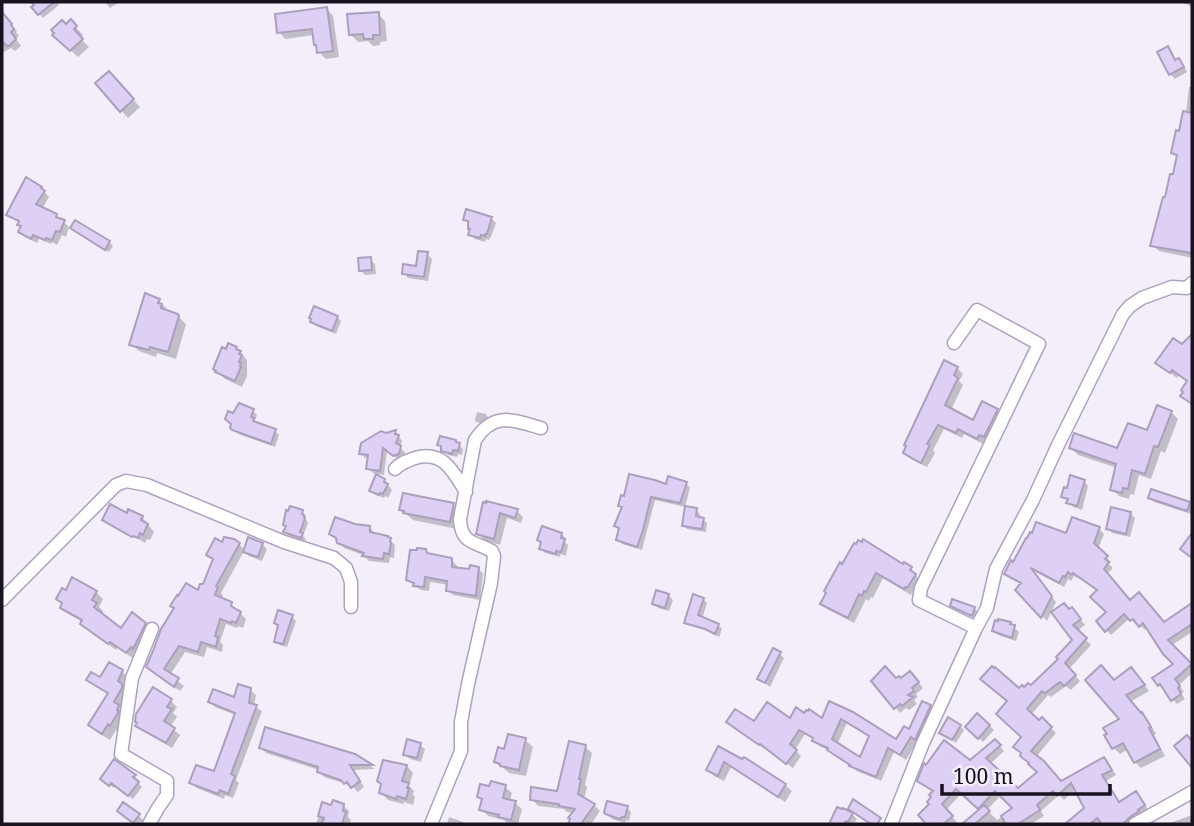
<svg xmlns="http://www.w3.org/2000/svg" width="1194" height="826" font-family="'Noto Serif',serif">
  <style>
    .shadow { fill: #0003; fill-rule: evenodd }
    .building { fill: #decff4; stroke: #ab9fbc; stroke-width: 2; fill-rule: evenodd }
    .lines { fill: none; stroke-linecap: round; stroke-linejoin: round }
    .minor-casing { stroke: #aea2bf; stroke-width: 15 }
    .minor { stroke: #fff; stroke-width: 12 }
  </style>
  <rect width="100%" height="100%" fill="#f3eefa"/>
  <path class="shadow" d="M 33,2 L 57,2 L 59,5 L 43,18 L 34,8 L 36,6 Z
    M 105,2 L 119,2 L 110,8 Z
    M 1182,2 L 1192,2 L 1192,7 Z
    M 327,9 L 333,16 L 339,57 L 326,59 L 319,52 L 314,35 L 285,39 L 279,32 Z
    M 378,14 L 385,21 L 387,41 L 380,42 L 380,45 L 373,46 L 368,41 L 358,42 L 350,34 Z
    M 2,15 L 17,31 L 16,32 L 19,36 L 16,39 L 21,46 L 15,51 L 11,48 L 2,53 Z
    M 71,22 L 83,35 L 80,38 L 89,47 L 78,57 L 62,42 L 66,26 Z
    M 1167,49 L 1176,61 L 1178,60 L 1183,64 L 1187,72 L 1175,79 L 1170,74 Z
    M 108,73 L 140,107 L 128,118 L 103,91 Z
    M 1189,87 L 1192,87 L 1192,258 L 1159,251 L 1152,245 L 1174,177 L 1178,158 L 1173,153 L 1186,113 Z
    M 41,188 L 49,197 L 42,209 L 56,216 L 69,227 L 66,237 L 62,235 L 57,245 L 52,242 L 51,244 L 39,239 L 37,243 L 25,237 L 20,232 L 22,227 L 20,223 L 9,215 Z
    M 491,218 L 496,223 L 491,237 L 490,237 L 489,240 L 486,239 L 485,242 L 475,239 L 470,234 L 472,230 L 470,224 L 465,219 Z
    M 76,222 L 109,242 L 113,246 L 109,252 L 75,232 L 72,228 Z
    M 427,254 L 432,259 L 428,281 L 408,278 L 404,273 L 418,268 Z
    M 370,259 L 375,264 L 376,274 L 365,275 L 360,270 Z
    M 159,301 L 166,308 L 165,310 L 177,315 L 186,324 L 176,359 L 157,353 L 156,357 L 139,351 L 131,344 Z
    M 337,317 L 341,321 L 336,334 L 316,326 L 312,322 Z
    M 1192,336 L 1191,375 L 1192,404 L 1183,396 L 1189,382 L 1179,375 L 1177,378 L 1164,368 Z
    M 240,352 L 247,360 L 247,376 L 242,387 L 225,379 L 215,369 Z
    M 957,368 L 963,374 L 959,381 L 963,385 L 951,410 L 973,422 L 997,410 L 1003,416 L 990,442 L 985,440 L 983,444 L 964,434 L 962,438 L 944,429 L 933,450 L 935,453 L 927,467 L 911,459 L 905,453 Z
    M 253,411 L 257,415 L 255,421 L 258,424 L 275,431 L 279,435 L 275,447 L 238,434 L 232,428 L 234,415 Z
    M 477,412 L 486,414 L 488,418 L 482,423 L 476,422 L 475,420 Z
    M 1171,412 L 1178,419 L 1165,453 L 1161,451 L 1151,479 L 1139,475 L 1134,495 L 1130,494 L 1129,499 L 1119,496 L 1112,489 L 1117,468 L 1078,455 L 1071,448 L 1118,450 L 1148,433 Z
    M 396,432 L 402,441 L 400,448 L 405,452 L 403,458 L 399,460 L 387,451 L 384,475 L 373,473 L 368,468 L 370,458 L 365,458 L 361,453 L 386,435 Z
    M 459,445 L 463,449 L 462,455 L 458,454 L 457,457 L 448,455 L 443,450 Z
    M 384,480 L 392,490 L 388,498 L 385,496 L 384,498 L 376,495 L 371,491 Z
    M 1084,481 L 1088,486 L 1082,510 L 1073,507 L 1063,496 Z
    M 686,483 L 690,488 L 685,507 L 655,500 L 642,550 L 622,544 L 618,539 L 621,530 L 617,526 L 623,509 L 620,505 L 667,486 Z
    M 1150,497 L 1189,503 L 1192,507 L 1191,514 L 1154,502 Z
    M 484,504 L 517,511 L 523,517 L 521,523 L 507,518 L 500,545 L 484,540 L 478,533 Z
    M 453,505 L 460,512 L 457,529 L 413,520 L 401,510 Z
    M 696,510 L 700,514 L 699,519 L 703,520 L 707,523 L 706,532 L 687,529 L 684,525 Z
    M 302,512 L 306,516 L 305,518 L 308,523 L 303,536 L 306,539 L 305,541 L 289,536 L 285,532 Z
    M 1131,514 L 1135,518 L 1130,537 L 1112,533 L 1108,528 Z
    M 142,517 L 154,532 L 150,540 L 147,539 L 145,543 L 110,522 L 110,525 L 104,520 Z
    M 355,526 L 370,527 L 375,535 L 387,537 L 395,545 L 394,558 L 390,557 L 389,563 L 369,561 L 363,555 L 344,548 L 331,534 Z
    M 1099,529 L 1104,534 L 1098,549 L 1111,562 L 1109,564 L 1113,568 L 1107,574 L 1130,602 L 1164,624 L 1192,605 L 1192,632 L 1172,645 L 1192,667 L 1192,673 L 1179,685 L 1184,692 L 1181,693 L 1185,699 L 1177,704 L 1159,685 L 1176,664 L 1148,627 L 1145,630 L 1138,623 L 1136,625 L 1130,618 L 1111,635 L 1098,621 L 1108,612 L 1099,591 L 1078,576 L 1077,578 L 1074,576 L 1071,581 L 1068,579 L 1064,587 L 1030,569 L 1056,602 L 1047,621 L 1017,590 L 1022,584 L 1011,579 L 1006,574 L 1014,564 L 1067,536 Z
    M 562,534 L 566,539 L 565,542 L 568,545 L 566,556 L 561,554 L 560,557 L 545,553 L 541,549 L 542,543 L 539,540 Z
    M 222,544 L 239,544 L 245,551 L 262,544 L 267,549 L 262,561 L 249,556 L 244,551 L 221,593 L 223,595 L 221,600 L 231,604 L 246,619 L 243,628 L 238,626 L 237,628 L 226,624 L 220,642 L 223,645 L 222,652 L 207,647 L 204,657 L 185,652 L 170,675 L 184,686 L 180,691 L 148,667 L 203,587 L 214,560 L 208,554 Z
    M 426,551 L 430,556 L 452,560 L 457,566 L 457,569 L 471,571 L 478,568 L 483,574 L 480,600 L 453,595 L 448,590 L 449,585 L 430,582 L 429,591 L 421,590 L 414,585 L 408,580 Z
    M 840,565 L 903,566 L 911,568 L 921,582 L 914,594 L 912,592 L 911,595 L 883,578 L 873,598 L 871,597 L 869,601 L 866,599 L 854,623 L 829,610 L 822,604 Z
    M 96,592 L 103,599 L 99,607 L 103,611 L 101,615 L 121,630 L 145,624 L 152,631 L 134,659 L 117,647 L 116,650 L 89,630 L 82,623 L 83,622 L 69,614 L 62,607 L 63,604 L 58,599 Z
    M 668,595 L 673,600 L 669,611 L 658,608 L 654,603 Z
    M 703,599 L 707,603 L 702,619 L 718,625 L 722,629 L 719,637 L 712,633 L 714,630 L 688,622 L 688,624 L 686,622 Z
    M 952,605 L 974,608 L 979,613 L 977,619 L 957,610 Z
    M 1070,611 L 1077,615 L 1085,625 L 1077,631 L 1091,645 L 1069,669 L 1080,681 L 1071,690 L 1066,686 L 1051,697 L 1048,695 L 1031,715 L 1039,723 L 1042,720 L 1056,733 L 1036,757 L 1061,783 L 1104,759 L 1116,775 L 1106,781 L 1120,804 L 1141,799 L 1149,811 L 1134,824 L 1073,824 L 1070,822 L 1086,808 L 1076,789 L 1064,800 L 1059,795 L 1041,811 L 1044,816 L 1031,824 L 972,824 L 969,820 L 981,810 L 962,793 L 946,810 L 957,822 L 954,824 L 928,824 L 920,815 L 932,804 L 934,792 L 919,781 L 971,762 L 995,741 L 1004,751 L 990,764 L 1018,791 L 1039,772 L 1023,737 L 1019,691 L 1031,688 L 1060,659 L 1075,641 ZM 1001,795 L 1015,809 L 997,820 L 987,810 Z
    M 292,617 L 296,621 L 287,647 L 279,645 L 276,641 Z
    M 1010,624 L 1019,632 L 1016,641 L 998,635 L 994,631 Z
    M 780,654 L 784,658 L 770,687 L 759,679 Z
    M 109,664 L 122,672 L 130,679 L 128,696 L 121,709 L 126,714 L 118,732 L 116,730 L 110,740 L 97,732 L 90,725 L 109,695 L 96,687 L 89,680 L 101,680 Z
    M 1137,675 L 1149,691 L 1130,702 L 1148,720 L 1156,734 L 1154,735 L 1165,756 L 1141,768 L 1135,762 L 1128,749 L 1120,754 L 1114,748 L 1121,719 L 1114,682 Z
    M 915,678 L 923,688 L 916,694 L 918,697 L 914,700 L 917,704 L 909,710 L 906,708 L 900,713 L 895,707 L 896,680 Z
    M 154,690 L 171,701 L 177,707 L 173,713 L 177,717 L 170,727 L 180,735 L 172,748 L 143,731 L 137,725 Z
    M 250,690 L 256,695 L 254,706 L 262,711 L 236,780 L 239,783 L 233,798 L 225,795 L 224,799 L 197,788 L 191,783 L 215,773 L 236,715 L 215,707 L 210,701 L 236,700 Z
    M 830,704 L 897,741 L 910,731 L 930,707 L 935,712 L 906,760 L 894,752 L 881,781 L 857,771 L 830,751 L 819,746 L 814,739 L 805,734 L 795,750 L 801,756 L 793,768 L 766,748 L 765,749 L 734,728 L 790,720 L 805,715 L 823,721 ZM 847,723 L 871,738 L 860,759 L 837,745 Z
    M 978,715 L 994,730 L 983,742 L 967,727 Z
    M 960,726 L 964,730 L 956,743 L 941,732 Z
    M 525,740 L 533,747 L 526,776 L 509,773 L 496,762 L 506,751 Z
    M 420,745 L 425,749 L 421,762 L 410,759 L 405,754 Z
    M 261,747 L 354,756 L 375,769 L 353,770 L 364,787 L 358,792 L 353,787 L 351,788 L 346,784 L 324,777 L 319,771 L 319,770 L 266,753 Z
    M 585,747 L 592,753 L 585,785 L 587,787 L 584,799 L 594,805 L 600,811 L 591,824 L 571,824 L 574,813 L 567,812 L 564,809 L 538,806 L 532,799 L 558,793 Z
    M 718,748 L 785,785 L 792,791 L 785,802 L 731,767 L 724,781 L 714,776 L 708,769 Z
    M 114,761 L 134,776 L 138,780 L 137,782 L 142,787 L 133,799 L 116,786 L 114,788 L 106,783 Z
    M 385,762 L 407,766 L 413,773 L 409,786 L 414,791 L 413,795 L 415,797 L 413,805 L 404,802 L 403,804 L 388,800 L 381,793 Z
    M 505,787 L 512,793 L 510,801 L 515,803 L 522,809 L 518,824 L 507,823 L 504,820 L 488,816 L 481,809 L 483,801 L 479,797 Z
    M 323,804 L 332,808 L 343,805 L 349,811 L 348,817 L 351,820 L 349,824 L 316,824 Z
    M 627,808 L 631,812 L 629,821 L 626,820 L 625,823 L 612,819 L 606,813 Z
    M 838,809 L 852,814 L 857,819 L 854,824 L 831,824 Z
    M 123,815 L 139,816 L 143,820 L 140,824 L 135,824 Z
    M 1192,815 L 1192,824 L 1167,824 Z
    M 449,817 L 466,823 L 468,824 L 447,824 Z"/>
  <path class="building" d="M 31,2 L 54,2 L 38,15 L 31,7 L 34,5 Z
    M 327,7 L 333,51 L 317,53 L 316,45 L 314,45 L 312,29 L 277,33 L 275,14 Z
    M 2,12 L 12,24 L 11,25 L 14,29 L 11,32 L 16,39 L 9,46 L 7,46 L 2,41 Z
    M 379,12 L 380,35 L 373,35 L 373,39 L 364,39 L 363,34 L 349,35 L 347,14 Z
    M 71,19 L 77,26 L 74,29 L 83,39 L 70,51 L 52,35 L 54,33 L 51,30 L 62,20 L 66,24 Z
    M 1168,46 L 1175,60 L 1179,58 L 1184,67 L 1169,75 L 1157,52 Z
    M 109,71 L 134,99 L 120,112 L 95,83 Z
    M 1183,111 L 1192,113 L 1192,253 L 1150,246 L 1163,197 L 1165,197 L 1170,174 L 1173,174 L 1177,155 L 1171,153 L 1176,130 L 1179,131 Z
    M 26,177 L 42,187 L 41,188 L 45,191 L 36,204 L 57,214 L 56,217 L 65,220 L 60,232 L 56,231 L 52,240 L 46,238 L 45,240 L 33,235 L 31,239 L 18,232 L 21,226 L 17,225 L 19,221 L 6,215 Z
    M 466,209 L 492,217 L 487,234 L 485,234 L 485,236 L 481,235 L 480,238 L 468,235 L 470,229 L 468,229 L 468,221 L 463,220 Z
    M 75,220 L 110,241 L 105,250 L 70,228 Z
    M 418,251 L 428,252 L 424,277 L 402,274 L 403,264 L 416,266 Z
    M 371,257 L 372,270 L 359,271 L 358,258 Z
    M 145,293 L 160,299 L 158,303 L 162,304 L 161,308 L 178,314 L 179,316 L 168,352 L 150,347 L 149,350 L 129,345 Z
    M 314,306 L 338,316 L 332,331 L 310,322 L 311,319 L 309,318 Z
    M 1192,334 L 1192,404 L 1180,396 L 1183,392 L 1181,390 L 1187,381 L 1172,370 L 1170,373 L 1155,363 L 1173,338 L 1182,344 Z
    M 228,343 L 237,347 L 236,349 L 241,351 L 239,354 L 242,355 L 239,362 L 241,363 L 240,366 L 241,367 L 235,381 L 215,372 L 216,371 L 213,369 L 222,347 L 226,349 Z
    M 944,360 L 958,367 L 954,375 L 958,378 L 945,405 L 973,420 L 982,401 L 998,409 L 984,437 L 979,435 L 977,439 L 958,429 L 956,433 L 938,425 L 927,444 L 930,445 L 921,463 L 903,453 L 906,446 L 904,445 Z
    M 239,403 L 254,409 L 251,417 L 254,418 L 253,421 L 276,429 L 271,444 L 232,430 L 230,428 L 231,424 L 225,419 L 228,411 L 233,413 Z
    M 1157,405 L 1172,411 L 1158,447 L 1154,446 L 1145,474 L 1132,470 L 1128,489 L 1123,488 L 1122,493 L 1110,490 L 1116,464 L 1069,448 L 1074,433 L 1117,448 L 1128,423 L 1147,430 Z
    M 396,430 L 395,434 L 399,435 L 396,443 L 401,446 L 399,454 L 393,456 L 383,448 L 380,471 L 366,469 L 368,455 L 359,454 L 361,443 L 381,431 L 386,433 Z
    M 440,436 L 456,440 L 456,442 L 460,443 L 458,451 L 453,450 L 452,454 L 441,451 L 441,446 L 437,445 Z
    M 376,474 L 385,479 L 384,482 L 388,484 L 383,494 L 380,493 L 379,495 L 369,491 Z
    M 629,474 L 655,480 L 666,484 L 668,476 L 687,482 L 680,503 L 651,497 L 643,530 L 637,547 L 616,540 L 619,528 L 614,526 L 622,507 L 618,506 L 621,495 L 624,496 Z
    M 1070,475 L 1085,480 L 1077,506 L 1066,503 L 1068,499 L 1061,497 L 1064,487 L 1067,488 Z
    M 1151,489 L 1190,502 L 1187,511 L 1148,498 Z
    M 403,493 L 454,503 L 450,522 L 403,513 L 404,511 L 399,510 Z
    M 486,501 L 518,509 L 515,518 L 500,513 L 494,539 L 476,534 L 483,502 L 486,503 Z
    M 110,504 L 127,513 L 128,509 L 143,516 L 141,520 L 148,524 L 143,535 L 140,533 L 138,538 L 133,536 L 132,537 L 102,520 Z
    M 290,506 L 303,510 L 302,514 L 304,515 L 304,517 L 305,518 L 300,532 L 303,533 L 301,538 L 283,532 L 286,526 L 283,525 L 286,510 L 288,511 Z
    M 685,506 L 697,508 L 696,516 L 704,518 L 702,529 L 682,526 Z
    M 1111,507 L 1131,512 L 1126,534 L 1106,529 Z
    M 335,517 L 355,524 L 370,526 L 370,532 L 388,536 L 388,537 L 391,538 L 390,542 L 391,543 L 389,554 L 384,553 L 383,559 L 362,556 L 364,553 L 337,543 L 336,538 L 329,534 Z
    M 1072,517 L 1100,527 L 1094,543 L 1108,556 L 1105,559 L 1109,562 L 1104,569 L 1130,600 L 1139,592 L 1164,622 L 1192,603 L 1192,624 L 1168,640 L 1192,664 L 1175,679 L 1180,686 L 1178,688 L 1181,694 L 1171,701 L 1160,684 L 1158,686 L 1152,678 L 1173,664 L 1163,654 L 1143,623 L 1139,627 L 1133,619 L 1130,621 L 1124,614 L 1105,632 L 1096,621 L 1106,612 L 1090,597 L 1097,590 L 1073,573 L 1072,575 L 1068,572 L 1065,577 L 1063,576 L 1059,583 L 1031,568 L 1052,596 L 1041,618 L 1015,590 L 1021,583 L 1004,574 L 1011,560 L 1013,562 L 1026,538 L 1027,538 L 1030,532 L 1032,533 L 1036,522 L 1066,533 Z
    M 542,526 L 562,533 L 561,538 L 565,539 L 561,552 L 556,551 L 556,554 L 539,549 L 541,542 L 537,540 Z
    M 1192,533 L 1192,558 L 1180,549 Z
    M 224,537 L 234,539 L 240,543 L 216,586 L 218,587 L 215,595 L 232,602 L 231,606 L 241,612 L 236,623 L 232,621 L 231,623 L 220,619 L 215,636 L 218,637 L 216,647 L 201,642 L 198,652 L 179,646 L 164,669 L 179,678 L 174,687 L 146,667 L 153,651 L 161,629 L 174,608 L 170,606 L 177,595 L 178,596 L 186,583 L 198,590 L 200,584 L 203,584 L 213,559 L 206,555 L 215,538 L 222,542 Z
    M 248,537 L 263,543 L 258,557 L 243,552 Z
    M 863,539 L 903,564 L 904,562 L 912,567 L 910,570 L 916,574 L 907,588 L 905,587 L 904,589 L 876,573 L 866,592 L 864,591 L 862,596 L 859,594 L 848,618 L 820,604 L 826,593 L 824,591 L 840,562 L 842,564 L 854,543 L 856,544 L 858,540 L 862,542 Z
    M 417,548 L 426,549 L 427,553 L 452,558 L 452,567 L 469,569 L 470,565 L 479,567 L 476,596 L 446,591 L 447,581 L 425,577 L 424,587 L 413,586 L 414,583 L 406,580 L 410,550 L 417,550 Z
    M 72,577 L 97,591 L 92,600 L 97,603 L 94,607 L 121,628 L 132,612 L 146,623 L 133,649 L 131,647 L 126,653 L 110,642 L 108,644 L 80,624 L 82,620 L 60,608 L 62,603 L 56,599 L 62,588 L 66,590 Z
    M 656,590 L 669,594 L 665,608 L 652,604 Z
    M 693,594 L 704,598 L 698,615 L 719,624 L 715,634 L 705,629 L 684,623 Z
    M 952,599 L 975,607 L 972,616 L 950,606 Z
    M 1064,603 L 1069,609 L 1072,607 L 1081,619 L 1073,625 L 1087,638 L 1065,663 L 1076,675 L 1064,686 L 1060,682 L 1045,693 L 1042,691 L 1027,709 L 1039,720 L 1042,717 L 1052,727 L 1031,751 L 1044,761 L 1061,781 L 1104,757 L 1112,770 L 1102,775 L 1119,802 L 1136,791 L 1145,805 L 1138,810 L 1139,811 L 1130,817 L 1123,824 L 1102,824 L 1097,818 L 1090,824 L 1065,824 L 1084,808 L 1071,783 L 1057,796 L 1053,791 L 1037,805 L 1040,810 L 1018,824 L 1006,824 L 1001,816 L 1012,808 L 995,791 L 978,809 L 956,789 L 942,804 L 953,816 L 943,824 L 926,824 L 918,815 L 929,804 L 927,802 L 931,797 L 929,795 L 933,791 L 917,781 L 924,763 L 926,765 L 944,740 L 970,760 L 995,739 L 1001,745 L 986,758 L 1018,788 L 1037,772 L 1028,764 L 1029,763 L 1020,756 L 1021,753 L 1013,747 L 1021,737 L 996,714 L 1007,701 L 980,679 L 992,666 L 994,668 L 995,667 L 1019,688 L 1022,685 L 1024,687 L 1028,683 L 1031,685 L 1058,659 L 1056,657 L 1072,640 L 1051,612 Z
    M 278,610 L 293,615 L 283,644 L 274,642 L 278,625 L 274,623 Z
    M 998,619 L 1011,622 L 1010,624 L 1015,625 L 1012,638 L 992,631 L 995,620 L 998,621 Z
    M 773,648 L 781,652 L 765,683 L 757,679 Z
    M 109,662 L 123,670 L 118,681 L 122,684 L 122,688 L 114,702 L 119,705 L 117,710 L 118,711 L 118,713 L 110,726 L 108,724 L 102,734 L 88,725 L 108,693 L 86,680 L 91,672 L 100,677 Z
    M 1101,665 L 1114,680 L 1131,667 L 1145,685 L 1126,695 L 1141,713 L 1142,712 L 1151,727 L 1149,728 L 1160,749 L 1134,763 L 1123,743 L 1112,749 L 1104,735 L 1107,734 L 1103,728 L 1119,719 L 1085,680 Z
    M 885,666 L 896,678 L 899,676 L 901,678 L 910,671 L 919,682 L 912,688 L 914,691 L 908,695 L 913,697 L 902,706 L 900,704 L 894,709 L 871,681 Z
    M 238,684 L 251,688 L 249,703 L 257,705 L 231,774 L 235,776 L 228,794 L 220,790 L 218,794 L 189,783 L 196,765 L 214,771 L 235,713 L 208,702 L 213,689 L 234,697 Z
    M 153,687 L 172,699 L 167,707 L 172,709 L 164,721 L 175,728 L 166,743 L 135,726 L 137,723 L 135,722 L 136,714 Z
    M 829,701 L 853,712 L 896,739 L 904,726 L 909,729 L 922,701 L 931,705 L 915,740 L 911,737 L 900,755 L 888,748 L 876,777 L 849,766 L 850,765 L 827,750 L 828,748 L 812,741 L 813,738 L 799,730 L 790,744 L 797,750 L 786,764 L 760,744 L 759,745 L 726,722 L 735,709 L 754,721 L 767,702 L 790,718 L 796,707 L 804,713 L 806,710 L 808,711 L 809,709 L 822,718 ZM 841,719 L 869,736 L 860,757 L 832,739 Z
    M 977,713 L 990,725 L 978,739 L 965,727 Z
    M 948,717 L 961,725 L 952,740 L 939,733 Z
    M 265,727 L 355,754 L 373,765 L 350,765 L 360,781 L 351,788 L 347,782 L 344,784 L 341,780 L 317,772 L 318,767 L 259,748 Z
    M 508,734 L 526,738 L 519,770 L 500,766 L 500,764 L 494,762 L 498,747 L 504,749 Z
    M 1187,735 L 1192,741 L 1192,768 L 1174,746 Z
    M 407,739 L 421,743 L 417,758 L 403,755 Z
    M 569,741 L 586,745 L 579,779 L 581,779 L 578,794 L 595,804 L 581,824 L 568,824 L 570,819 L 568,818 L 575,809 L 559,806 L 559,804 L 530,800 L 531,787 L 557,791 Z
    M 718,746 L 742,759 L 744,757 L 786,784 L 778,797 L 724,762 L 718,776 L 706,770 Z
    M 114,759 L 136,775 L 133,777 L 139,782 L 128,796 L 111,783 L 109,786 L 100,779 Z
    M 383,760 L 407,765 L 402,781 L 409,783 L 407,788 L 409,788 L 406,799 L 397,796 L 396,799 L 379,793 L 381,784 L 377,781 Z
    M 491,781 L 506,785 L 503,798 L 516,801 L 511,820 L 498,817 L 499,815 L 479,810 L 482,799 L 477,797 L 480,784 L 489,786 Z
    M 853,799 L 881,818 L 877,824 L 871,824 L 848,809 Z
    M 333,800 L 344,804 L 343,811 L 346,812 L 342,824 L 322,824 L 324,818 L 318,816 L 322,802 L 331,805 Z
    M 607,801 L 628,806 L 625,817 L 622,817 L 620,819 L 605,814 L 604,812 Z
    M 123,802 L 140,814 L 133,823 L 117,811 Z
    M 984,805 L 990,811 L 975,824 L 962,824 Z
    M 837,807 L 842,809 L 843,808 L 853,813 L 848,822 L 846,821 L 844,824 L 829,824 Z"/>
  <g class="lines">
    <g class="minor-casing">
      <path id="minor" d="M 954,343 L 977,310 L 1039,344 L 921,588 L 919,600 L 976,628
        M 395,469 C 400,463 407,461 415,458 C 443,450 453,471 466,492
        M 2,600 L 116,485 L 126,481 L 147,485 L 284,542 L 334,558 L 346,568 L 351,582 L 351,607
        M 149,824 L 158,808 L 167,795 L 167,781 L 121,754 L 132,678 L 152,629
        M 431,824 L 461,751 L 461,722 L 468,684 L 491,583 L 494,556 L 492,551 C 474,541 461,544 460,519 L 475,440 C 494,411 513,420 541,428
        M 891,824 L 923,743 L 976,628 L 987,608 L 996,569 L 1033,500 L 1058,445 L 1123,314 L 1130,306 L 1142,298 L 1172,287 L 1187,288 L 1192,283
        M 1135,824 L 1192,792"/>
    </g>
    <use href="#minor" class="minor"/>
  </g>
  <rect width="1194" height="826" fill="none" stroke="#18131e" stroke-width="7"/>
  <path d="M942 784v10h168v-10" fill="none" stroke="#18131e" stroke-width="3.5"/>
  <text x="953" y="784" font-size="21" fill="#18131e" stroke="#f3eefa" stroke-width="5" paint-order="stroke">100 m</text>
</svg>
